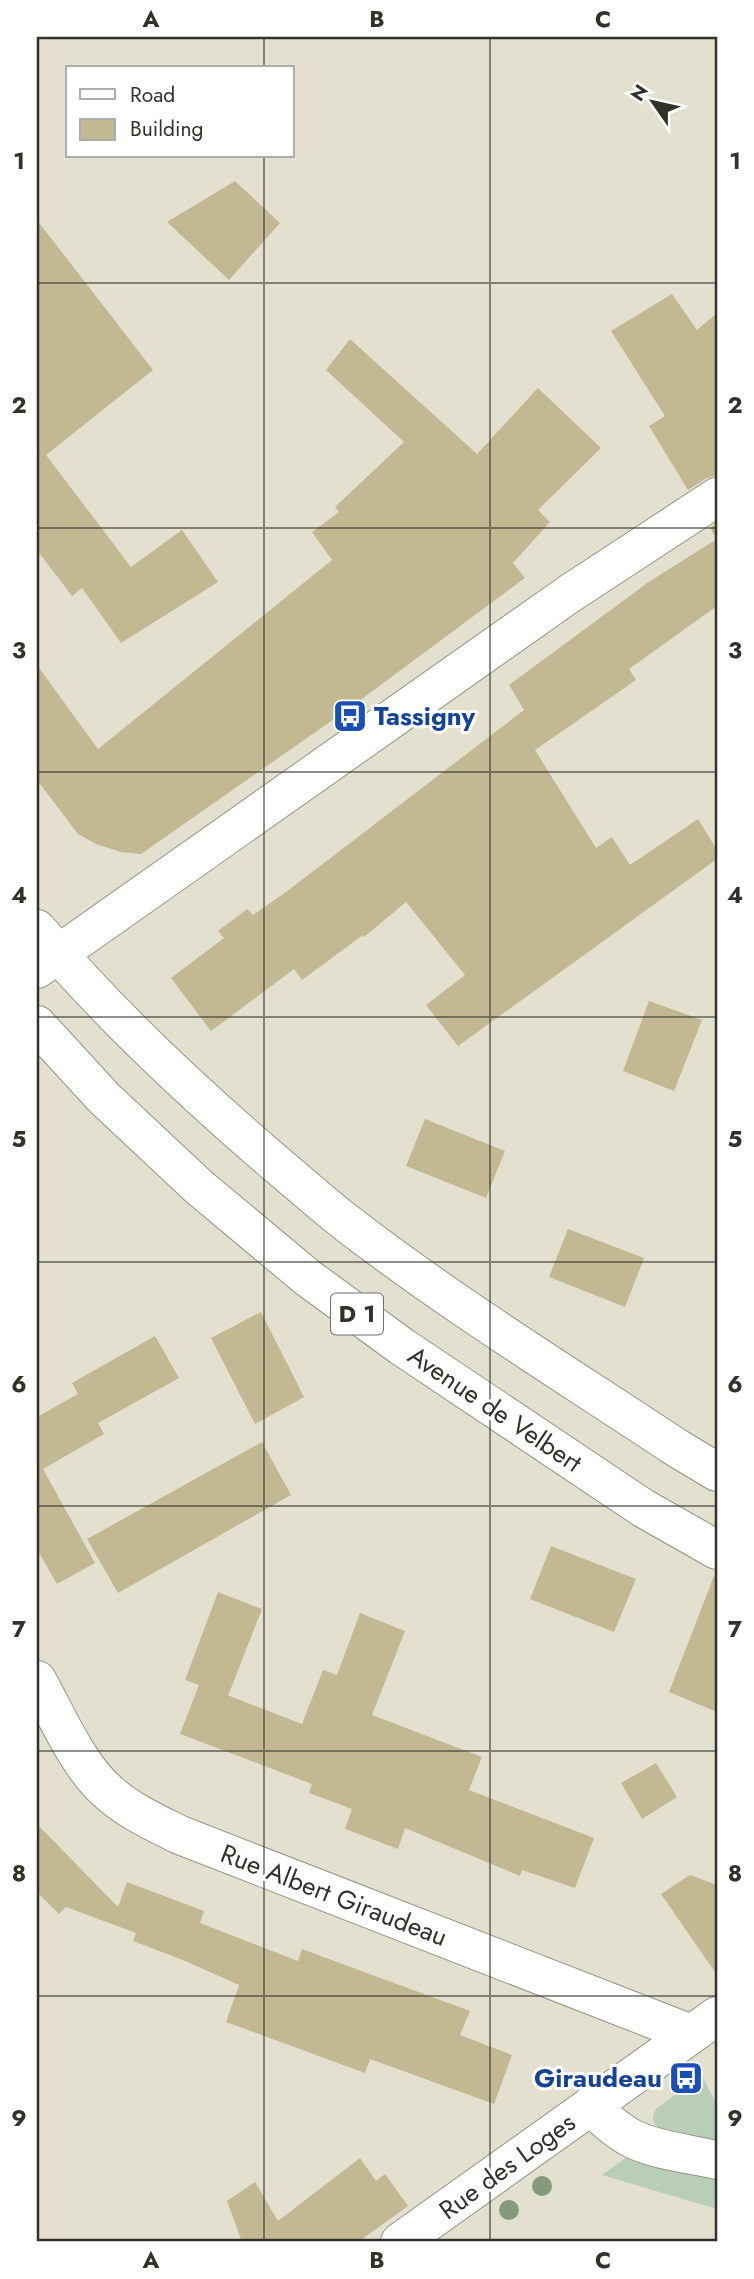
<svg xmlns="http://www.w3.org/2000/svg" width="754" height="2279" font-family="Jost,sans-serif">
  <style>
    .green { fill: #b8ceb8 }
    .building { fill: #c2b992 }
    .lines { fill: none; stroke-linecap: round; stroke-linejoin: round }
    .minor-casing { stroke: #969383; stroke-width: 40 }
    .secondary-casing { stroke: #969383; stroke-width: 40 }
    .primary-casing { stroke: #969383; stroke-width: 40 }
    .minor { stroke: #fff; stroke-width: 38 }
    .secondary { stroke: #fff; stroke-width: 38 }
    .primary { stroke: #fff; stroke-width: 38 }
    .tree { fill: #839a7b }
    .grid { fill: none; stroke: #32312a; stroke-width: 2; stroke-opacity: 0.55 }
    .labels { text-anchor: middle; stroke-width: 6; stroke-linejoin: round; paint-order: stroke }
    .shield { fill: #fff; stroke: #706f6a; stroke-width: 2 }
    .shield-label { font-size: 24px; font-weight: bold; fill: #32312a }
    .transit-label { font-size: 26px; font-weight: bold; fill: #164399; stroke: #fff; text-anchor: start }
    .street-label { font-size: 26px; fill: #32312a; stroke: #fff }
    .neatline { fill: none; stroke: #32312a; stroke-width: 2.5 }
    .grid-label { font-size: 23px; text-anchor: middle; font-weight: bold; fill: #32312a }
  </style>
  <rect width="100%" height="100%" fill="#e3e0cf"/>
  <path class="green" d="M 702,2076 L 717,2105 L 717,2142 L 664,2132 C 654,2125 649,2119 657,2108 Z
    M 630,2155 L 717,2176 L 717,2209 L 602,2175 Z"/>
  <path class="building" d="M 235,181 L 280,223 L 229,280 L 167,222 Z
    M 37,220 L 153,370 L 46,455 L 131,567 L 182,530 L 218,582 L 121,643 L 82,588 L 72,596 L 37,550 Z
    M 672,294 L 697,330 L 717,313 L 717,475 L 705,479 L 688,490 L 649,426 L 665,416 L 611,331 Z
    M 350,339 L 477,454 L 538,388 L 601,448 L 538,510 L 550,522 L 513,563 L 525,578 L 347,710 L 141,854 L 121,852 L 96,844 L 78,834 L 37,780 L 37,665 L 98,749 L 332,560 L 312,532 L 339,512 L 335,507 L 404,442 L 326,370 Z
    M 717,523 L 717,606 L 629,669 L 636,680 L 535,750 L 596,848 L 612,837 L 630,865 L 698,819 L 717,850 L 717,859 L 458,1046 L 426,1005 L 465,975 L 406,902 L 364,937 L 363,935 L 302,980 L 294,969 L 211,1031 L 171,978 L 224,938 L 218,931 L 247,909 L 253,915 L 286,892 L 524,710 L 509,685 L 650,581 L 717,539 L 710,528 Z
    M 649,1001 L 702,1020 L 674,1091 L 623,1071 Z
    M 425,1119 L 505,1151 L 486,1198 L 406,1166 Z
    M 568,1229 L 644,1258 L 625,1307 L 549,1277 Z
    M 261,1312 L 304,1397 L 255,1424 L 211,1338 Z
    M 155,1336 L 179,1378 L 98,1423 L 104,1434 L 43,1469 L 95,1563 L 57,1584 L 37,1549 L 37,1417 L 78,1394 L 72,1383 Z
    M 262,1442 L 291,1495 L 118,1593 L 87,1539 Z
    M 551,1546 L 636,1579 L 614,1632 L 530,1599 Z
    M 714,1576 L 717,1577 L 717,1712 L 669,1692 Z
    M 218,1592 L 262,1609 L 228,1696 L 209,1688 L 302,1724 L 323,1670 L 337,1675 L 360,1613 L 405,1631 L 372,1715 L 482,1757 L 469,1790 L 594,1838 L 575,1888 L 522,1870 L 520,1876 L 405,1828 L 398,1849 L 345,1829 L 352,1809 L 309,1793 L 312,1784 L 180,1734 L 199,1685 L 185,1680 Z
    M 656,1763 L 677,1797 L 642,1819 L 621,1783 Z
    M 37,1824 L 118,1907 L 127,1882 L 204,1911 L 200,1923 L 298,1961 L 302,1949 L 470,2011 L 460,2035 L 512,2055 L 494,2104 L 370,2059 L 365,2073 L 226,2022 L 239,1985 L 183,1960 L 133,1941 L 136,1933 L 66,1907 L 59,1914 L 37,1892 Z
    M 690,1875 L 717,1885 L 717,1975 L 661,1894 Z
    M 360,2158 L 376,2181 L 385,2174 L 408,2206 L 358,2242 L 242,2242 L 227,2201 L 255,2182 L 278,2221 Z"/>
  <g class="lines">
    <g class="minor-casing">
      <path id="minor" d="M 37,1680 C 56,1714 77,1764 106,1790 C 127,1810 154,1822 180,1835 L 691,2034
        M 590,2106 C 604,2118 618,2132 635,2140 C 660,2151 690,2154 717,2160
        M 400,2242 L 717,2016"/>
    </g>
    <g class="secondary-casing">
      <path id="secondary" d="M 37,969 L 569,594 L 717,497"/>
    </g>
    <g class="primary-casing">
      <path id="primary" d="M 37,929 C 108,1014 191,1091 275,1163 C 299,1183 323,1205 348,1224 C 453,1305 567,1375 677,1448 L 717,1472
        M 37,1025 L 104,1098 L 199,1187 L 308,1278 L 401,1346 L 643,1508 L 717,1550"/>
    </g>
    <use href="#minor" class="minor"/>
    <use href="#secondary" class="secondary"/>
    <use href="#primary" class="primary"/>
  </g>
  <g class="tree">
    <circle cx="542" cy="2186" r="10"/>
    <circle cx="509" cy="2210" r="10"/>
  </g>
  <path class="grid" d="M 264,37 L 264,68M 490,37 L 490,2242M 264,156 L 264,2242M 37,283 L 717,283M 37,528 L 717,528M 37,772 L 717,772M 37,1017 L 717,1017M 37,1262 L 717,1262M 37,1506 L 717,1506M 37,1751 L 717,1751M 37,1996 L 717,1996"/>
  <defs>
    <g id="bus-square" transform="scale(1.75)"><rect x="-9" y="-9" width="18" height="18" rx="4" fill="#1a4fb4" stroke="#fff"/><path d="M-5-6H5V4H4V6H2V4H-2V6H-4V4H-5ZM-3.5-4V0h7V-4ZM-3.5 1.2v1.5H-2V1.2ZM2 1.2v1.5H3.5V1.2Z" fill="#fff"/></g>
  </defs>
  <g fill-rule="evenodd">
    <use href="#bus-square" x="350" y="716"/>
    <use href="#bus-square" x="686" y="2078"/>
  </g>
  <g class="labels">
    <rect class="shield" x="331" y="1293.5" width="52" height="41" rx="5"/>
    <g class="shield-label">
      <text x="357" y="1322">D 1</text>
    </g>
    <g class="transit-label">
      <text x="374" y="725">Tassigny</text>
      <text x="662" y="2087" text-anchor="end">Giraudeau</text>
    </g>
    <g class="street-label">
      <text transform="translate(495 1409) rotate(34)" y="9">Avenue de Velbert</text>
      <text transform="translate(334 1895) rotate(21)" y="9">Rue Albert Giraudeau</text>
      <text transform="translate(507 2166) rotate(-36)" y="9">Rue des Loges</text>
    </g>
  </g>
  <rect width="754" height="2279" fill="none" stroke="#ffffff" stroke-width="77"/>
  <rect x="66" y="66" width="228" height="91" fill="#ffffff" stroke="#adadaa" stroke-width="2"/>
  <rect x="80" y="89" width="35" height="10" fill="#ffffff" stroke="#adadaa" stroke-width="2"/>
  <text x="130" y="102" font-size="21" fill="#32312a">Road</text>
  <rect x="80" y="119" width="35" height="21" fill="#c2b992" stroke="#adadaa" stroke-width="2"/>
  <text x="130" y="136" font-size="21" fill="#32312a">Building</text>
  <g transform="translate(653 102) rotate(304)" stroke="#ffffff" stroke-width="5" paint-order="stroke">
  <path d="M0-5L12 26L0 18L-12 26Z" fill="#32312a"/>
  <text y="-10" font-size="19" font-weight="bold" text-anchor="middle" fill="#32312a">N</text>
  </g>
  <rect x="38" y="38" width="678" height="2202" class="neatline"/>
  <g class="grid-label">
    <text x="151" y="27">A</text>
    <text x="377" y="27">B</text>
    <text x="603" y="27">C</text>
    <text x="19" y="169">1</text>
    <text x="735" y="169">1</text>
    <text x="19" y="413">2</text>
    <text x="735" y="413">2</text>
    <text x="19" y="658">3</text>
    <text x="735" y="658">3</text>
    <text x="19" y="903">4</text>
    <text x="735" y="903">4</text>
    <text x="19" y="1147">5</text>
    <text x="735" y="1147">5</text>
    <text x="19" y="1392">6</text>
    <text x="735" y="1392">6</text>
    <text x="19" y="1637">7</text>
    <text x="735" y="1637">7</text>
    <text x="19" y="1881">8</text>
    <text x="735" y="1881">8</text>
    <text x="19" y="2126">9</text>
    <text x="735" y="2126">9</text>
    <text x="151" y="2268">A</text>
    <text x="377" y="2268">B</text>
    <text x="603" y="2268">C</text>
  </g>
</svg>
